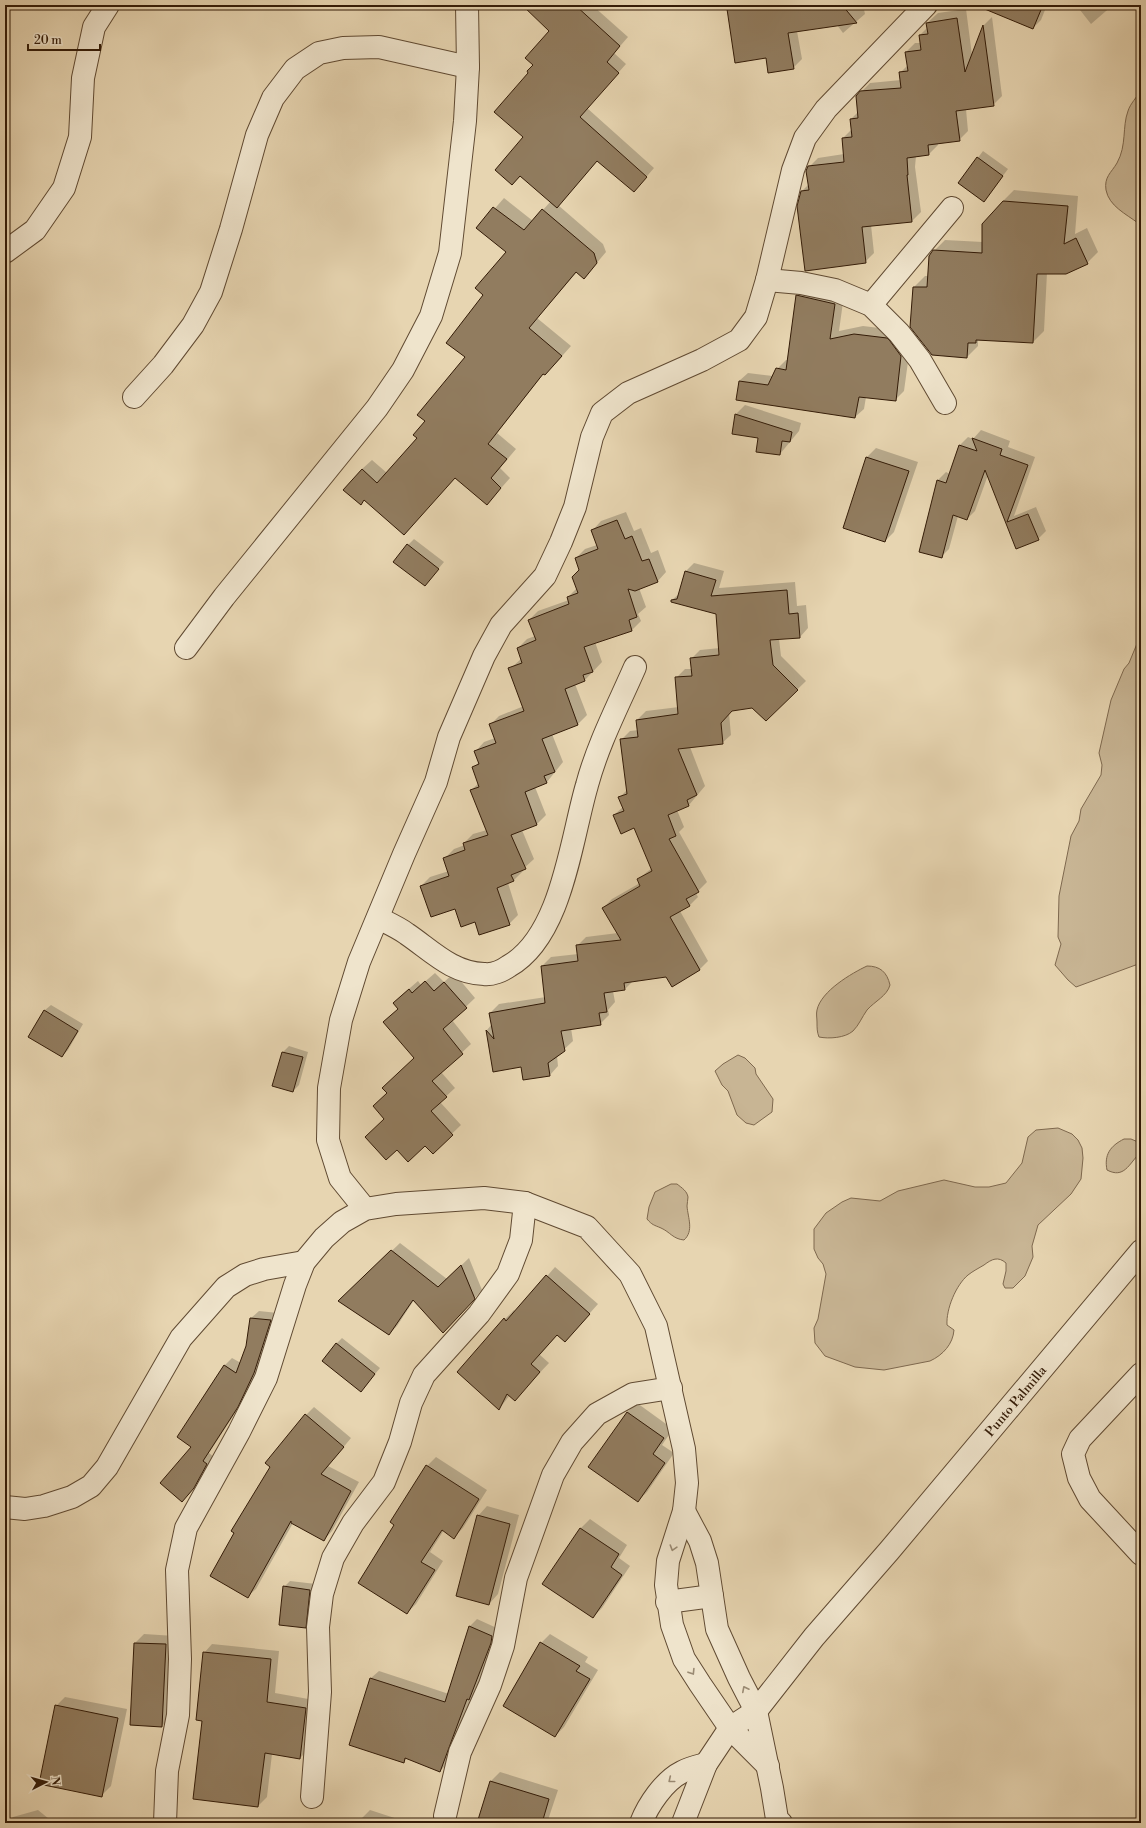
<svg xmlns="http://www.w3.org/2000/svg" width="1146" height="1828" font-family="'Libre Bodoni',serif">
  <style>
    .green { fill: #c8b594; stroke: #7e684e }
    .shadow { fill: #0003 }
    .building { fill: #917c5f; stroke: #331b07 }
    .lines { fill: none; stroke-linecap: round; stroke-linejoin: round }
    .minor-casing { stroke: #604a32; stroke-width: 24 }
    .minor { stroke: #efe4cc; stroke-width: 22 }
    .oneway { stroke: #9a8a73 }
    .labels { text-anchor: middle; stroke-width: 4; stroke-linejoin: round; paint-order: stroke }
    .street-label { font-size: 13px; fill: #331b07; stroke: #efe4cc }
  </style>
  <rect width="100%" height="100%" fill="#e7d5b1"/>
  <filter id="stains"><feTurbulence type="fractalNoise" baseFrequency=".005" numOctaves="4"/><feColorMatrix values="0 0 0 0 .2 0 0 0 0 .09 0 0 0 0 .02 0 0 0 .5 -.17"/></filter>
  <radialGradient id="worn" r=".72"><stop offset=".6" stop-color="#630" stop-opacity="0"/><stop offset="1" stop-color="#630" stop-opacity=".3"/></radialGradient>
  <path class="green" d="M 1141,90 L 1141,223 L 1138,223 C 1126,214 1109,206 1106,190 C 1104,177 1111,173 1117,163 C 1127,145 1122,127 1128,111 C 1130,104 1137,97 1141,90 Z
    M 1141,634 L 1141,963 L 1076,987 L 1068,980 L 1055,965 L 1061,944 L 1058,937 L 1059,896 L 1071,836 L 1079,821 L 1081,809 L 1101,775 L 1102,765 L 1099,753 L 1111,700 L 1124,669 L 1129,663 Z
    M 867,966 C 880,966 887,972 890,985 C 887,996 875,1001 867,1010 C 862,1017 859,1025 853,1031 C 845,1038 829,1039 819,1037 C 817,1032 817,1028 817,1022 C 817,1018 816,1014 817,1010 C 821,991 852,973 867,966 Z
    M 738,1055 L 745,1058 L 755,1068 L 756,1074 L 773,1099 L 772,1112 L 754,1125 L 746,1123 L 737,1115 L 728,1091 L 722,1085 L 715,1071 L 723,1064 Z
    M 1058,1128 L 1072,1134 L 1078,1140 L 1082,1148 L 1083,1158 L 1081,1179 L 1071,1194 L 1038,1225 L 1032,1246 L 1033,1257 L 1025,1276 L 1013,1288 L 1005,1288 L 1003,1284 L 1006,1271 L 1006,1263 C 998,1256 992,1259 984,1265 C 979,1268 973,1271 968,1275 C 956,1285 946,1309 947,1325 L 954,1330 C 953,1344 943,1355 930,1361 L 884,1370 L 855,1367 L 825,1356 L 815,1343 L 814,1328 L 818,1319 L 826,1274 L 823,1264 L 818,1258 L 814,1249 L 814,1229 L 826,1213 L 842,1202 L 851,1198 L 880,1201 L 898,1191 L 944,1180 L 975,1187 L 989,1187 L 1006,1183 L 1022,1163 L 1028,1137 L 1036,1130 Z
    M 1124,1139 L 1131,1139 L 1138,1142 L 1139,1154 C 1129,1164 1124,1179 1107,1170 C 1104,1155 1110,1146 1124,1139 Z
    M 671,1184 L 677,1184 C 682,1188 687,1191 688,1197 C 688,1200 687,1203 687,1206 C 688,1218 694,1231 684,1240 C 673,1239 670,1232 661,1228 C 654,1225 652,1225 647,1219 L 649,1207 L 655,1192 Z"/>
  <path class="shadow" d="M 528,5 L 592,5 L 628,37 L 614,53 L 626,64 L 587,108 L 654,168 L 642,182 L 598,160 L 558,205 L 603,244 L 606,252 L 584,278 L 577,272 L 537,318 L 571,346 L 555,364 L 544,373 L 497,433 L 516,449 L 500,468 L 510,478 L 487,504 L 455,477 L 404,534 L 362,469 L 372,460 L 387,473 L 418,438 L 426,421 L 466,357 L 485,295 L 507,252 L 478,228 L 504,198 L 533,221 L 551,201 L 521,176 L 512,184 L 525,137 L 530,73 L 550,31 Z
    M 732,5 L 863,5 L 865,14 L 843,33 L 837,25 L 797,31 L 802,59 L 793,68 L 767,57 L 728,9 Z
    M 992,5 L 1047,5 L 1041,20 L 1033,28 Z
    M 1069,5 L 1113,5 L 1091,24 L 1080,10 Z
    M 966,9 L 972,55 L 984,25 L 992,17 L 1002,96 L 993,105 L 966,109 L 968,131 L 959,140 L 938,143 L 938,145 L 929,154 L 916,156 L 915,167 L 921,212 L 912,221 L 871,225 L 874,253 L 865,262 L 802,191 L 809,184 L 809,167 L 818,158 L 844,154 L 843,138 L 852,129 L 851,119 L 858,112 L 857,96 L 870,83 L 901,80 L 900,73 L 908,65 L 906,52 L 915,43 L 921,43 L 920,35 L 928,27 L 927,23 L 938,13 Z
    M 983,151 L 1008,169 L 984,201 L 959,183 Z
    M 1014,190 L 1078,196 L 1075,234 L 1087,228 L 1098,252 L 1087,263 L 1047,273 L 1044,331 L 1033,342 L 978,340 L 978,346 L 967,357 L 911,327 L 914,287 L 925,276 L 928,276 L 934,251 L 945,240 L 983,242 L 1003,201 Z
    M 806,287 L 844,295 L 839,331 L 863,326 L 896,330 L 910,347 L 904,391 L 895,400 L 866,397 L 864,409 L 855,417 L 739,381 L 748,373 L 773,376 L 777,369 L 786,360 L 788,360 L 797,296 Z
    M 745,405 L 801,423 L 799,431 L 780,454 L 759,437 L 733,433 L 736,414 Z
    M 981,430 L 1010,441 L 1008,447 L 1035,457 L 1014,516 L 1036,507 L 1046,531 L 1038,539 L 1017,548 L 988,475 L 975,511 L 967,519 L 958,516 L 949,549 L 941,557 L 920,551 L 938,480 L 946,472 L 950,474 L 960,445 L 968,437 L 973,439 Z
    M 876,448 L 918,462 L 894,532 L 885,541 L 845,528 L 867,457 Z
    M 626,512 L 634,531 L 641,528 L 651,553 L 658,550 L 666,572 L 657,582 L 639,588 L 646,607 L 638,614 L 641,621 L 632,630 L 595,642 L 602,662 L 584,681 L 575,684 L 587,715 L 578,724 L 552,734 L 563,762 L 547,782 L 535,787 L 546,815 L 537,824 L 522,830 L 534,859 L 522,870 L 523,871 L 514,880 L 508,883 L 518,915 L 509,924 L 475,920 L 421,886 L 430,877 L 449,871 L 445,858 L 454,849 L 465,845 L 464,843 L 473,834 L 487,830 L 471,790 L 479,783 L 473,768 L 479,762 L 475,752 L 484,742 L 495,738 L 490,725 L 499,716 L 524,706 L 510,669 L 522,658 L 518,648 L 527,639 L 535,636 L 529,620 L 538,611 L 569,600 L 568,597 L 577,588 L 580,570 L 576,558 L 585,549 L 597,545 L 592,531 L 601,521 Z
    M 414,539 L 444,562 L 425,585 L 408,545 Z
    M 694,563 L 724,571 L 719,588 L 795,582 L 797,606 L 806,605 L 808,628 L 800,637 L 779,639 L 781,656 L 806,681 L 766,720 L 753,707 L 732,710 L 729,713 L 731,735 L 722,743 L 690,747 L 705,786 L 689,805 L 677,810 L 684,827 L 679,832 L 707,882 L 696,893 L 698,897 L 690,905 L 680,911 L 708,961 L 700,969 L 672,986 L 666,976 L 634,980 L 625,989 L 613,991 L 615,1002 L 608,1010 L 609,1015 L 600,1024 L 571,1028 L 573,1041 L 557,1056 L 558,1066 L 550,1075 L 522,1066 L 494,1071 L 487,1030 L 492,1024 L 490,1013 L 499,1004 L 546,997 L 542,966 L 551,957 L 578,954 L 577,946 L 586,937 L 618,933 L 603,908 L 612,899 L 640,883 L 638,879 L 652,868 L 635,827 L 614,815 L 623,807 L 619,798 L 627,790 L 621,740 L 630,731 L 639,730 L 637,720 L 646,711 L 679,707 L 676,678 L 685,669 L 692,669 L 691,659 L 700,650 L 720,648 L 717,614 L 672,600 L 680,593 L 686,571 Z
    M 435,973 L 444,982 L 454,973 L 475,998 L 452,1020 L 471,1044 L 441,1072 L 455,1088 L 440,1102 L 461,1125 L 433,1152 L 425,1144 L 397,1148 L 386,1119 L 388,1093 L 415,1057 L 384,1022 L 399,1008 L 394,1003 L 403,994 L 418,981 L 421,985 Z
    M 51,1005 L 83,1024 L 68,1050 L 62,1056 L 45,1010 Z
    M 289,1046 L 308,1052 L 299,1085 L 293,1091 L 273,1085 L 283,1052 Z
    M 400,1243 L 447,1279 L 469,1258 L 482,1290 L 451,1324 L 414,1300 L 397,1326 L 389,1334 L 348,1293 Z
    M 555,1267 L 598,1304 L 565,1341 L 558,1334 L 540,1355 L 549,1363 L 515,1399 L 510,1395 L 499,1409 L 505,1319 L 514,1310 L 516,1312 Z
    M 259,1311 L 278,1313 L 261,1365 L 245,1398 L 209,1453 L 214,1457 L 201,1479 L 189,1493 L 192,1446 L 178,1437 L 225,1365 L 232,1358 L 241,1363 L 247,1346 L 251,1318 Z
    M 342,1338 L 380,1368 L 366,1385 L 336,1344 Z
    M 637,1403 L 673,1429 L 662,1445 L 674,1453 L 647,1492 L 638,1501 L 627,1412 Z
    M 314,1407 L 351,1438 L 328,1466 L 359,1482 L 332,1531 L 324,1540 L 293,1523 L 256,1589 L 247,1597 L 271,1467 L 306,1415 Z
    M 436,1457 L 487,1490 L 463,1528 L 454,1537 L 444,1530 L 430,1552 L 443,1561 L 416,1604 L 407,1613 L 396,1524 L 427,1466 Z
    M 487,1506 L 519,1515 L 498,1594 L 489,1604 L 478,1516 Z
    M 590,1519 L 627,1545 L 619,1558 L 630,1566 L 602,1608 L 593,1617 L 544,1583 L 581,1528 Z
    M 290,1581 L 316,1584 L 311,1621 L 305,1627 L 284,1587 Z
    M 477,1619 L 499,1629 L 448,1763 L 440,1771 L 407,1758 L 404,1762 L 350,1744 L 371,1678 L 379,1671 L 449,1694 L 470,1626 Z
    M 144,1634 L 175,1636 L 171,1717 L 162,1726 L 135,1643 Z
    M 550,1634 L 588,1657 L 585,1662 L 598,1670 L 564,1727 L 555,1736 L 541,1643 Z
    M 212,1644 L 279,1651 L 275,1693 L 314,1700 L 309,1749 L 300,1758 L 272,1754 L 267,1797 L 258,1806 L 203,1720 L 204,1653 Z
    M 65,1697 L 127,1709 L 111,1786 L 102,1795 L 56,1706 Z
    M 500,1772 L 558,1790 L 547,1823 L 492,1823 L 491,1781 Z
    M 38,1810 L 54,1823 L 7,1823 L 13,1817 Z
    M 370,1810 L 410,1823 L 360,1823 L 361,1819 Z"/>
  <path class="building" d="M 522,5 L 575,5 L 620,46 L 607,62 L 619,73 L 580,117 L 647,177 L 634,192 L 597,161 L 557,208 L 520,176 L 512,185 L 495,170 L 523,137 L 494,112 L 528,73 L 527,71 L 533,65 L 525,58 L 549,31 Z
    M 751,5 L 842,5 L 857,23 L 788,33 L 794,69 L 768,73 L 766,58 L 735,63 L 727,9 Z
    M 975,5 L 1043,5 L 1033,29 Z
    M 957,18 L 965,72 L 983,25 L 994,106 L 956,111 L 960,141 L 928,145 L 929,155 L 907,158 L 908,175 L 907,175 L 912,222 L 862,227 L 866,263 L 805,271 L 797,206 L 801,191 L 809,190 L 806,171 L 808,166 L 844,162 L 842,138 L 852,137 L 850,119 L 858,118 L 856,96 L 860,91 L 901,88 L 899,72 L 908,71 L 905,52 L 921,50 L 919,35 L 928,34 L 926,23 Z
    M 977,157 L 1003,176 L 984,202 L 958,183 Z
    M 1003,201 L 1068,206 L 1064,244 L 1076,238 L 1088,264 L 1066,274 L 1037,274 L 1033,343 L 976,340 L 976,343 L 968,343 L 967,358 L 932,355 L 910,327 L 913,287 L 927,287 L 929,256 L 933,250 L 982,253 L 982,224 Z
    M 493,207 L 524,230 L 542,209 L 594,253 L 597,263 L 584,279 L 576,272 L 529,328 L 562,356 L 545,375 L 543,374 L 488,444 L 507,459 L 491,478 L 501,488 L 487,505 L 455,478 L 404,535 L 364,500 L 361,505 L 343,490 L 362,469 L 377,483 L 417,438 L 413,435 L 425,421 L 417,415 L 465,357 L 446,343 L 483,295 L 475,288 L 506,252 L 476,228 Z
    M 796,295 L 835,304 L 830,339 L 854,334 L 887,338 L 890,341 L 901,356 L 896,401 L 859,397 L 855,418 L 736,400 L 739,381 L 768,385 L 776,368 L 786,370 Z
    M 735,414 L 792,432 L 790,442 L 782,441 L 780,455 L 756,452 L 758,438 L 732,434 Z
    M 972,438 L 1002,449 L 1000,455 L 1028,465 L 1007,522 L 1028,514 L 1039,540 L 1016,549 L 985,470 L 967,520 L 953,515 L 942,558 L 919,552 L 937,480 L 946,483 L 959,445 L 977,451 Z
    M 866,457 L 909,471 L 885,542 L 843,528 Z
    M 617,520 L 625,539 L 632,536 L 642,561 L 649,559 L 658,582 L 635,591 L 628,589 L 637,617 L 629,620 L 632,631 L 584,647 L 593,672 L 583,675 L 585,681 L 565,689 L 578,725 L 542,739 L 555,772 L 544,776 L 547,783 L 525,792 L 537,825 L 511,835 L 526,869 L 511,875 L 514,881 L 497,888 L 510,925 L 479,935 L 475,922 L 461,927 L 455,909 L 431,917 L 420,886 L 449,876 L 443,858 L 465,850 L 463,843 L 488,835 L 470,790 L 479,787 L 472,767 L 479,764 L 474,751 L 496,743 L 489,724 L 524,711 L 508,668 L 522,663 L 517,648 L 536,640 L 528,620 L 569,604 L 567,597 L 578,593 L 572,577 L 579,570 L 575,558 L 598,549 L 591,530 Z
    M 407,544 L 439,569 L 425,586 L 393,562 Z
    M 685,571 L 716,580 L 711,596 L 787,590 L 789,614 L 798,613 L 800,638 L 770,640 L 773,665 L 798,690 L 766,721 L 752,708 L 732,711 L 721,723 L 723,744 L 678,749 L 697,795 L 687,800 L 689,806 L 668,815 L 676,836 L 669,839 L 699,892 L 686,899 L 690,906 L 670,917 L 700,970 L 672,987 L 666,977 L 624,983 L 625,990 L 604,993 L 607,1012 L 599,1013 L 601,1025 L 561,1031 L 565,1051 L 548,1063 L 550,1076 L 523,1080 L 521,1067 L 493,1072 L 486,1030 L 494,1039 L 489,1013 L 545,1003 L 541,966 L 578,961 L 576,945 L 621,940 L 602,908 L 640,886 L 637,879 L 652,871 L 634,828 L 621,834 L 613,815 L 624,811 L 618,797 L 627,794 L 620,739 L 638,737 L 636,720 L 678,714 L 675,677 L 692,676 L 690,658 L 719,655 L 716,614 L 671,602 L 671,600 L 677,599 Z
    M 425,981 L 434,991 L 444,982 L 467,1008 L 443,1029 L 463,1054 L 432,1081 L 447,1097 L 431,1111 L 453,1135 L 433,1154 L 425,1146 L 408,1162 L 397,1150 L 386,1160 L 365,1137 L 384,1119 L 373,1106 L 387,1093 L 382,1088 L 414,1058 L 383,1022 L 398,1009 L 393,1003 L 409,989 L 412,993 Z
    M 44,1010 L 78,1031 L 62,1057 L 28,1037 Z
    M 282,1052 L 303,1057 L 293,1092 L 272,1086 Z
    M 391,1250 L 438,1287 L 461,1265 L 475,1299 L 443,1333 L 413,1300 L 389,1335 L 338,1301 Z
    M 546,1275 L 590,1314 L 565,1342 L 557,1335 L 531,1364 L 540,1372 L 515,1401 L 507,1394 L 499,1410 L 457,1372 L 504,1318 L 506,1321 Z
    M 250,1318 L 271,1320 L 254,1373 L 238,1407 L 203,1461 L 207,1464 L 194,1488 L 182,1502 L 160,1483 L 191,1447 L 177,1437 L 224,1365 L 236,1373 L 246,1346 Z
    M 336,1343 L 375,1374 L 361,1392 L 322,1361 Z
    M 627,1412 L 664,1438 L 653,1454 L 665,1463 L 638,1502 L 588,1467 Z
    M 305,1414 L 344,1447 L 321,1474 L 351,1491 L 324,1541 L 291,1523 L 291,1521 L 248,1598 L 210,1576 L 234,1533 L 231,1531 L 270,1467 L 265,1463 Z
    M 426,1465 L 479,1499 L 454,1539 L 442,1530 L 421,1562 L 435,1570 L 407,1614 L 358,1583 L 394,1525 L 390,1522 Z
    M 477,1515 L 510,1524 L 489,1605 L 456,1596 Z
    M 580,1528 L 619,1554 L 611,1567 L 622,1575 L 593,1618 L 542,1584 Z
    M 283,1586 L 310,1590 L 306,1628 L 279,1625 Z
    M 469,1626 L 492,1636 L 491,1643 L 469,1700 L 467,1699 L 440,1772 L 405,1758 L 404,1763 L 349,1745 L 370,1678 L 445,1702 Z
    M 540,1642 L 580,1666 L 576,1671 L 590,1679 L 555,1737 L 503,1706 Z
    M 134,1643 L 166,1644 L 162,1727 L 130,1725 Z
    M 203,1652 L 271,1659 L 267,1702 L 306,1708 L 300,1759 L 265,1753 L 258,1807 L 193,1799 L 202,1721 L 196,1720 Z
    M 55,1705 L 118,1718 L 102,1797 L 39,1784 Z
    M 490,1781 L 549,1799 L 542,1823 L 477,1823 Z"/>
  <g class="lines">
    <g class="minor-casing">
      <g id="minor">
        <path d="M 5,252 L 35,230 L 64,188 L 80,137 L 83,78 L 94,27 L 108,5"/>
        <path d="M 767,280 L 801,283 L 835,290 L 871,305 L 899,333 L 920,360 L 945,403"/>
        <path d="M 871,305 L 952,208"/>
        <path d="M 134,397 L 163,365 L 193,325 L 211,292 L 231,229 L 257,135 L 273,98 L 295,69 L 319,53 L 343,48 L 379,47 L 468,67"/>
        <path d="M 186,648 L 224,597 L 377,408 L 403,370 L 431,316 L 450,253 L 465,121 L 468,67 L 467,5"/>
        <path d="M 378,918 C 388,923 399,928 407,934 C 432,951 452,973 484,974 C 492,975 502,971 509,966 C 562,936 571,839 587,785 C 598,744 618,706 635,667"/>
        <path d="M 365,1209 L 340,1178 L 328,1140 L 329,1088 L 341,1020 L 359,962 L 404,854 L 436,782 L 449,737 L 484,656 L 501,625 L 545,576 L 561,542 L 575,507 L 592,437 L 602,413 L 628,393 L 702,360 L 739,340 L 756,317 L 767,280 L 793,170 L 805,138 L 826,109 L 926,5"/>
        <path d="M 1141,1374 L 1080,1439 L 1073,1454 L 1079,1478 L 1090,1499 L 1141,1554"/>
        <path d="M 5,1507 L 25,1509 L 44,1506 L 72,1497 L 91,1486 L 107,1467 L 181,1338 L 226,1287 L 245,1275 L 264,1269 L 304,1262"/>
        <path d="M 684,1511 L 700,1541 L 707,1563 L 717,1629 L 739,1678 L 756,1711 L 772,1788 L 777,1819 L 781,1823"/>
        <path d="M 667,1602 L 712,1596"/>
        <path d="M 312,1797 L 320,1692 L 318,1627 L 322,1594 L 333,1558 L 353,1523 L 384,1482 L 400,1442 L 411,1403 L 424,1375 L 479,1314 L 508,1274 L 521,1240 L 525,1203"/>
        <path d="M 445,1816 L 460,1752 L 490,1685 L 503,1646 L 516,1578 L 553,1475 L 572,1442 L 597,1414 L 633,1394 L 671,1388"/>
        <path d="M 165,1823 L 167,1771 L 178,1715 L 180,1659 L 177,1570 L 186,1528 L 239,1432 L 266,1378 L 295,1285 L 304,1262 L 324,1238 L 342,1222 L 365,1209 L 396,1204 L 484,1198 L 525,1203 L 587,1227 L 630,1274 L 656,1326 L 684,1449 L 687,1483 L 684,1511 L 668,1561 L 666,1585 L 672,1625 L 684,1659 L 700,1684 L 730,1728 L 768,1766"/>
        <path d="M 641,1823 C 648,1805 664,1781 682,1772 C 689,1768 698,1766 706,1764"/>
        <path id="s1" d="M 683,1823 L 706,1764 L 730,1728 L 756,1711 L 814,1637 L 889,1551 L 1141,1251"/>
      </g>
    </g>
    <use href="#minor" class="minor"/>
  </g>
  <defs><path id="oneway-chevron" d="M-2-3.5L2.5 0L-2 3.5" fill="none" stroke-width="1.6" stroke-linecap="round" stroke-linejoin="round"/></defs>
  <g class="oneway">
    <use href="#oneway-chevron" transform="translate(673 1548) rotate(107)"/>
    <use href="#oneway-chevron" transform="translate(692 1672) rotate(58)"/>
    <use href="#oneway-chevron" transform="translate(745 1689) rotate(-117)"/>
    <use href="#oneway-chevron" transform="translate(671 1780) rotate(141)"/>
  </g>
  <g class="labels">
    <g class="street-label">
      <text dy="5" stroke="none"><textPath href="#s1" startOffset="542">Punto Palmilla</textPath></text>
    </g>
  </g>
  <rect width="1146" height="1828" fill="none" stroke="#e7d5b1" stroke-width="20"/>
  <rect x="6" y="6" width="1134" height="1816" fill="none" stroke="#331b07" stroke-width="2"/>
  <rect x="10" y="10" width="1126" height="1808" fill="none" stroke="#331b07"/>
  <g transform="translate(46 1782) rotate(84)" stroke="#efe4cc" stroke-width="3" paint-order="stroke">
  <path d="M0-3L7 15L0 10L-7 15Z" fill="#331b07"/>
  <text y="-6" font-size="11" font-weight="bold" text-anchor="middle" fill="#331b07">N</text>
  </g>
  <path d="M28 44v6h72v-6" fill="none" stroke="#331b07" stroke-width="2"/>
  <text x="34" y="44" font-size="12" fill="#331b07" stroke="#efe4cc" stroke-width="3" paint-order="stroke">20 m</text>
  <rect width="100%" height="100%" filter="url(#stains)"/>
  <rect width="100%" height="100%" fill="url(#worn)"/>
</svg>
